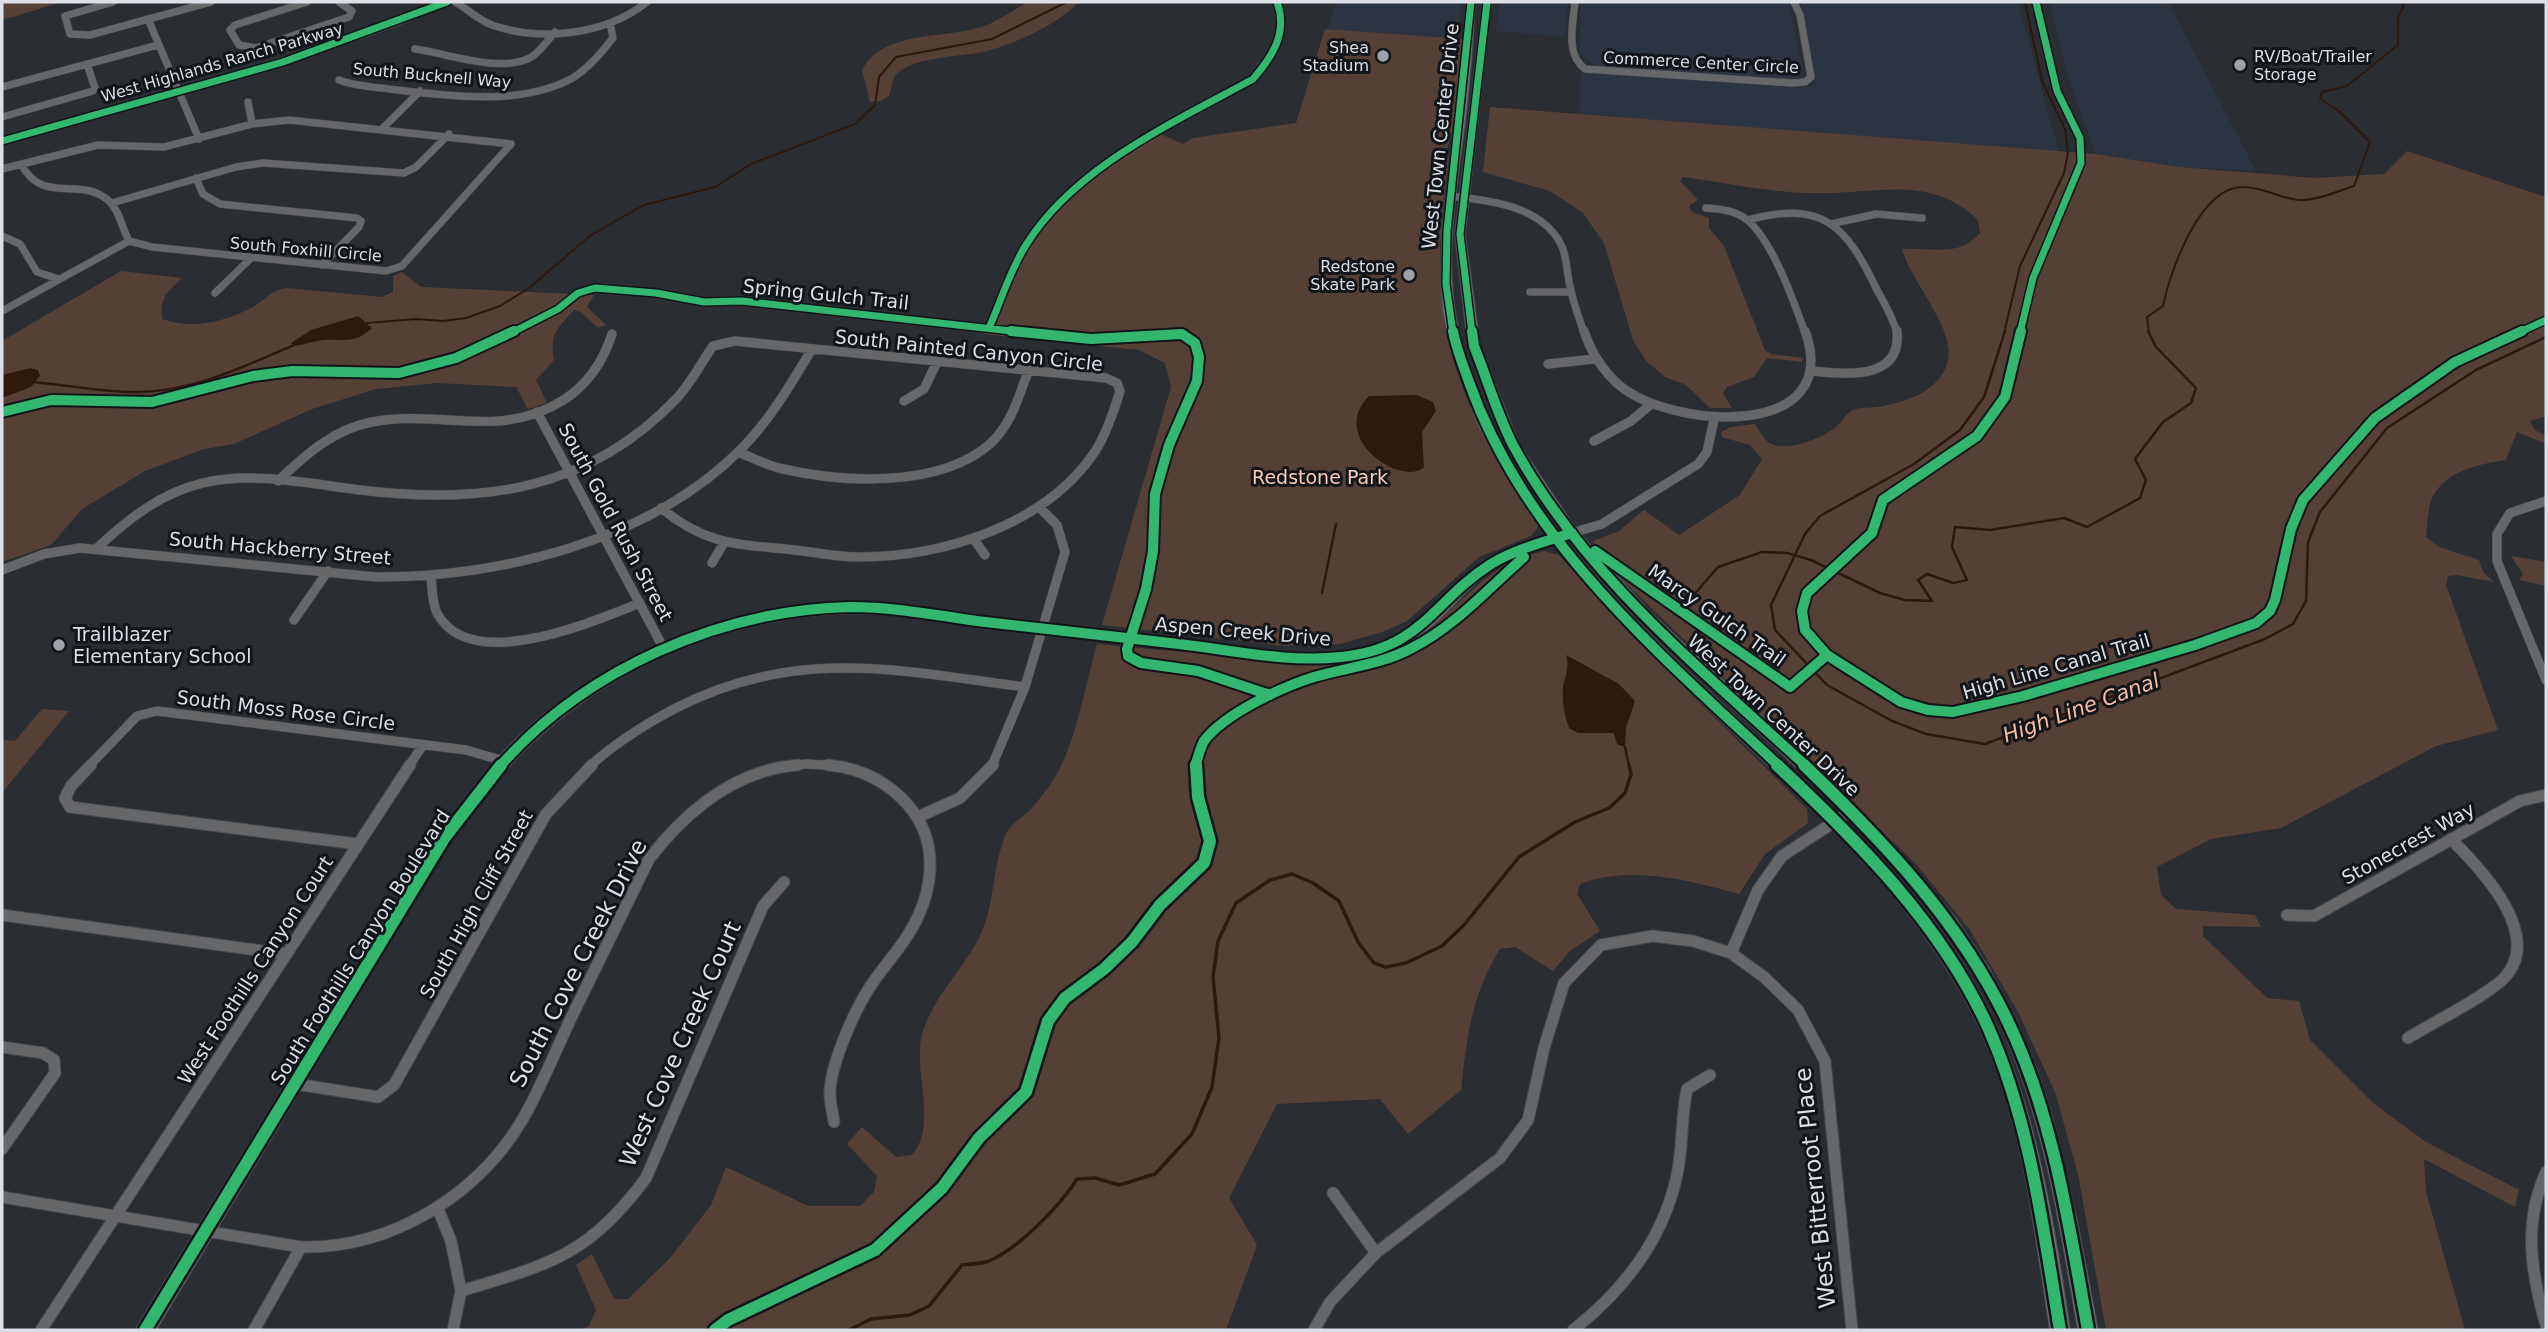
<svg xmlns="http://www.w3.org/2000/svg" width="2548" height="1332" font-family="'DejaVu Sans',sans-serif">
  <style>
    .built { fill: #2c3442 }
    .green { fill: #554038 }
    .water { fill: #2f180e }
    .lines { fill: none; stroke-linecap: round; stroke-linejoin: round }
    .stream-far2 { stroke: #2f180e; stroke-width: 2 }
    .stream-far1 { stroke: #2f180e; stroke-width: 2.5 }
    .stream { stroke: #2f180e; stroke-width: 3.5 }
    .street-far2-casing { stroke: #474a4e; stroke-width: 8 }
    .street-far1-casing { stroke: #474a4e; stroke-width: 10 }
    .street-casing { stroke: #474a4e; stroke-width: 13 }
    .secondary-casing { stroke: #474a4e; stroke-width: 2 }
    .primary-casing { stroke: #474a4e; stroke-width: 2 }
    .street-far2 { stroke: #666768; stroke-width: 7 }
    .street-far1 { stroke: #666768; stroke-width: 9 }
    .street { stroke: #666768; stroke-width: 11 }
    .secondary { fill: #676a6c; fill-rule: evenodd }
    .primary { fill: #66686a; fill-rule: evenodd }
    .cycleway-far2-casing { stroke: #121519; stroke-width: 10 }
    .cycleway-far1-casing { stroke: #121519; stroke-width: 14 }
    .cycleway-casing { stroke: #121519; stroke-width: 17 }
    .cycleway-far2 { stroke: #33b770; stroke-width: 7 }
    .cycleway-far1 { stroke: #33b770; stroke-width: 10 }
    .cycleway { stroke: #33b770; stroke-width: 12 }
    .poi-dot { fill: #9ea1a7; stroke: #121519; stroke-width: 2.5 }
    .labels { text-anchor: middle; stroke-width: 6; stroke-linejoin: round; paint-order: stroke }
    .far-poi-label { font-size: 16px; fill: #dcdfe6; stroke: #121519; text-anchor: end }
    .far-street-label { font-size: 16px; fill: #dcdfe6; stroke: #121519 }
    .street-label { font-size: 19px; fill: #dcdfe6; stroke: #121519 }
    .park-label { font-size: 19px; fill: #fbcbb7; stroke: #121519 }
    .poi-label { font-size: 19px; fill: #dcdfe6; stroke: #121519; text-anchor: start }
    .water-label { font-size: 21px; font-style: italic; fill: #f7bca3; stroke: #121519 }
    .near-street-label { font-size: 23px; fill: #dcdfe6; stroke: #121519 }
  </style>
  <rect width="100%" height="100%" fill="#2a2e32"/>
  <path class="built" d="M 1336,2 L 1462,2 L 1457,39 L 1328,29 Z
    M 1499,2 L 1568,2 L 1565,37 L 1496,31 Z
    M 1581,2 L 1788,2 L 1803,69 L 1799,77 L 1786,80 L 1597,66 L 1579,55 Z
    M 1801,2 L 2018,2 L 2059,153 L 1579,114 L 1581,72 L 1800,88 L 1815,84 Z
    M 2050,2 L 2168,2 L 2256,171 L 2179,167 L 2096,154 L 2066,72 Z"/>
  <path class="green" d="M 2,2 L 62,2 C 48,5 11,19 2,19 Z
    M 1029,2 L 1078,2 C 1060,24 1010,46 982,52 C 958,57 908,57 894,77 L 889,96 L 880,101 L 870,102 L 862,70 C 883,30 945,39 981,27 C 998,22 1013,9 1029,2 Z
    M 1325,29 L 1463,39 L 1453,130 L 1447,149 L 1449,159 C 1434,268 1433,334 1484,435 C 1493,454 1536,514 1538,527 L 1531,536 L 1479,557 L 1407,621 L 1385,631 L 1340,644 L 1284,646 L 1102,625 L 1171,387 L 1165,363 L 1139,350 L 983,334 C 996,305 1006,273 1022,245 C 1052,194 1108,163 1156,132 L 1183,144 L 1193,138 L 1296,123 Z
    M 1490,107 L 2096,154 L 2179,167 L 2315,178 L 2384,174 L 2407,151 L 2546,197 L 2546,416 L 2530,421 L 2535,430 L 2546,436 L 2546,444 L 2517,432 L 2506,460 C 2479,464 2439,472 2430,504 C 2428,514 2427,526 2426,537 L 2439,547 L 2479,560 L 2483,572 L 2494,582 L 2457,575 L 2448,576 L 2446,585 L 2498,730 L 2436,746 L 2281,828 L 2211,839 L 2157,867 L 2161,895 L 2176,909 L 2255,915 L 2261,927 L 2203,926 L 2203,936 L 2267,998 L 2299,1001 L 2310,1040 L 2373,1103 L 2426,1142 L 2519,1190 L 2515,1207 L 2424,1159 L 2426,1192 L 2465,1330 L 2106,1330 L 2078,1174 L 2055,1092 L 2018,1012 L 1970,930 L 1916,864 L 1610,568 L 1593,541 L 1619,531 L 1644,510 L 1679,535 L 1740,495 L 1762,459 L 1750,445 L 1722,437 L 1721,432 L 1731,427 L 1755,424 C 1759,430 1765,441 1771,444 C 1789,452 1822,438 1836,427 C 1842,422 1845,415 1851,411 C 1857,407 1870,408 1877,407 C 1904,403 1942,391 1948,360 C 1955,328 1911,282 1902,249 C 1931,247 1959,258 1980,233 L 1978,220 C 1929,173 1875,195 1815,193 C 1771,193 1727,183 1683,177 L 1680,181 L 1698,200 L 1689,206 L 1692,212 L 1709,218 L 1709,228 L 1724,246 L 1765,350 L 1771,354 L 1803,358 L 1802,362 L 1767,358 L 1754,377 L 1727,387 L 1723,393 L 1732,408 L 1710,408 L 1686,385 L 1665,377 L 1646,361 L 1633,340 L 1604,243 L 1582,212 L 1550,191 L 1483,172 Z
    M 121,271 L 182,278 C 167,292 159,298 162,319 C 194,330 224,322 253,307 C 267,299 268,292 286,288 L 382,297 L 393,292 L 393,276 L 402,272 L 421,287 L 594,295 L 587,307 L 606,325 L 598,328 L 581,312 L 574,310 C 557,329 549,334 554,360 L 536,380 L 547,403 L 528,409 L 516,387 L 437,383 L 376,389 L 312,409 L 234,444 L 204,449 L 145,471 L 82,509 L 51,545 L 2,562 L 2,341 Z
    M 1544,551 L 1559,555 L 1629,633 L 1807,809 L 1808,823 L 1765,854 L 1739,894 C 1688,880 1632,865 1580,884 L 1577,894 L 1600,931 L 1570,951 L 1553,971 L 1515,947 L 1500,949 C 1471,996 1467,1037 1461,1090 L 1408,1134 L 1380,1099 L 1277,1104 L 1229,1198 L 1257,1245 L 1226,1330 L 581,1330 L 589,1326 L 596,1310 L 576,1265 L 592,1254 L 614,1299 L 628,1299 L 671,1257 L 711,1205 L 726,1167 L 808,1206 L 860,1206 L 874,1192 L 877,1176 L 847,1144 L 862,1127 L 896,1157 L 912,1155 C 939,1124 911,1067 923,1031 C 934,997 961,971 978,940 C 996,906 991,866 1007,832 C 1012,823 1023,817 1030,810 C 1042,797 1056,778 1063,762 C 1078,729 1087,679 1097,644 L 1313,664 C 1357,660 1398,653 1434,624 C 1476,591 1486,566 1544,551 Z
    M 2511,556 L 2546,562 L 2546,586 L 2519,580 L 2523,574 Z
    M 42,709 L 69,711 L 2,793 L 2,740 L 15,741 Z"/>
  <path class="water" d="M 358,316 L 372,328 C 356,344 343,339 323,340 C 313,341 304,345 294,346 L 291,343 L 311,330 Z
    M 30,368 L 38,370 L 40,376 L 31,387 L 2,398 L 2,375 Z
    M 1417,395 L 1433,402 L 1436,411 L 1422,432 L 1424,467 C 1402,488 1327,438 1369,396 Z
    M 1566,655 L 1619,684 L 1635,701 L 1626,728 L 1625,747 L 1617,744 L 1614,733 L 1578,733 L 1569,728 C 1564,714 1562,702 1563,688 C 1565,674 1570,669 1566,655 Z"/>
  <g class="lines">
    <path class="stream-far2" d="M 367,323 L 416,319 L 443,321 L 466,318 L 500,306 L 529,288 L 591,235 L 644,205 L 715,187 L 751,164 L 855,124 L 875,105 L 879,77 L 896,57 L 992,39 L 1067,2
      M 2004,333 L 2020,266 L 2064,173 L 2068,153 L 2065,129 L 2042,81 L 2025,2
      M 2149,333 L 2147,317 L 2163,306 C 2170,272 2200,185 2244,187 C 2264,187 2282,200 2302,200 C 2319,200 2338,191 2354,186 L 2370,142 L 2339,111 L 2320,99 L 2322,92 L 2347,86 L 2398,45 L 2398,18 L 2405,2"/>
    <path class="stream-far1" d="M 2005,331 L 1984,397 L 1960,430 L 1914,464 L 1820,516 L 1805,534 L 1771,605 L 1775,630 L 1827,685 L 1892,721 L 1926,734 L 1985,744 L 2265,639 L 2293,624 L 2306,601 L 2308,542 L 2320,512 L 2387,428 L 2476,370 L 2546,337
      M 33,382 C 69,385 105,393 140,392 C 195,391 245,366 294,345
      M 1322,593 L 1336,524
      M 1692,597 L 1718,567 L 1762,552 L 1787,553 L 1811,560 L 1880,593 L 1905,600 L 1932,601 L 1918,580 L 1927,574 L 1953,583 L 1967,580 L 1952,547 L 1955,527 L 1990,530 L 2064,518 L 2087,527 L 2140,498 L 2146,480 L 2135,459 L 2163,422 L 2191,403 L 2196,388 L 2156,347 L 2148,331
      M 1625,747 L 1629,766"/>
    <path class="stream" d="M 849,1330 L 871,1319 L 910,1315 L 929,1306 L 962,1265 C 970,1264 981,1264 989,1261 C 1018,1249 1061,1205 1077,1179 L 1095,1178 L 1119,1185 L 1155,1174 L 1192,1134 L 1212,1087 L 1219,1038 L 1213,977 L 1218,941 L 1236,903 L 1270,880 L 1292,874 L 1313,883 L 1339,901 L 1358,942 L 1374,963 L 1386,967 L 1406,963 L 1442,946 L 1464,925 L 1519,857 L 1575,822 L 1609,808 L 1625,793 L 1631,774 L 1629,765"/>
    <g class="street-far2-casing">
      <path id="street-far2" d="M 113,2 L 65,16 L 70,34 L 90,35 L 211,2
        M 307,2 L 235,25 L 230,30 L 239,45 L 256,48 L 349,17 L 352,11 L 339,2
        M 455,2 C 468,9 478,20 492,25 C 541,42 606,35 647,2
        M 1575,2 C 1573,24 1565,54 1585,69 L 1792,83 L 1805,82 L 1811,77 L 1800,15 L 1794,2
        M 148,19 L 199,139
        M 415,49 C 447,53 504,75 533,56 C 541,50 548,40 555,32
        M 339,80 C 357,87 377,87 397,90 C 453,96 519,106 571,79 C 588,69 601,53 613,38 L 610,23
        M 2,87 L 158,45
        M 248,102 L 252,124
        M 2,117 L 93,91 L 95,88 L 87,64
        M 383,128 L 420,91
        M 2,169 L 98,145 L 164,147 L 252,124 L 289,120 L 511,144 L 402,266 L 386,271 L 152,247 L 129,241 C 122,229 120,211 109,201 C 80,175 43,206 21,164
        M 196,178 L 203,194 L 220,204 L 357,218 L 361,221 L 359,227 L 322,265
        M 1450,196 C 1489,200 1546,206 1563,249 C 1567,261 1567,274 1570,286 C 1573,302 1579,318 1584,333
        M 112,203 L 236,167 L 263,163 L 404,173 L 416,167 L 449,134
        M 1706,208 C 1719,209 1732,210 1743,217 C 1771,235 1794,302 1805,333
        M 1748,220 C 1822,200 1846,225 1876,288 C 1884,303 1893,317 1897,333
        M 1831,224 L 1876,214 L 1922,218
        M 2,236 L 20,244 L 37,272 L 59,279
        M 1530,292 L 1571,292
        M 215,293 L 251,258
        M 2,311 L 129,241"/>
    </g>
    <g class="street-far1-casing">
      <path id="street-far1" d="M 1584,331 C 1591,352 1602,370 1619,385 C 1671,429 1845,441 1805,331
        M 1548,364 L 1594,359
        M 1813,371 C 1847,375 1902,380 1897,331
        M 904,401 L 924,389 L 937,362
        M 537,412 L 664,649
        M 1594,441 L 1631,421 L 1650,405
        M 738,452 C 753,458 768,466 783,469 C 845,483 941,488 991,443 C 1012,423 1018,398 1028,372
        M 278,481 C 305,455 334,429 372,422 C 439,409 498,440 562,401 C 588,385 603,362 612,334
        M 2546,501 L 2510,513 L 2497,534 L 2497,561 L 2546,680
        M 1572,533 L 1602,524 L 1698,464 L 1707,452 L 1714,420
        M 973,538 L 985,555
        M 96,549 C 127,520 160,493 203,483 C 253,471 310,484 360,490 C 481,505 589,491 677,398 C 691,383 701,363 713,346 L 735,341 L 1106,378 L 1117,383 L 1120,391 C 1114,411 1107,432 1096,450 C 1047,525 943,557 858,557 C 836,557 815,552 794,550 C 738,544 707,546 661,508
        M 712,563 L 725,541
        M 2,570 L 44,554 L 80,548 L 376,577 C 501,577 650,541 741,449 C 770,420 791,384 812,349
        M 431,576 C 432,587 432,603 437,613 C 470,675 592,622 640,603
        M 294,620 L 328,571
        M 89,766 L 137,716 L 157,711 L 466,750 L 504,761
        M 409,766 L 423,745
        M 590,766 C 615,743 644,725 674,709 C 796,646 896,670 1025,687
        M 785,766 L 807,764 L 841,766
        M 992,766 L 1025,687 L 1065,552 L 1057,525 L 1039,507"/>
    </g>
    <g class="street-casing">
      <path id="street" d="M 91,765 L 71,786 L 65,798 L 70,807 L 357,844
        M 828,765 C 859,768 887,781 908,805 C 942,844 933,897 906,938 C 894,956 879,972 868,990 C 853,1014 832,1062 830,1090 C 829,1101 833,1112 834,1122
        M 920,816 L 960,798 L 993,765
        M 2,915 L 285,954
        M 2287,915 L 2314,916 L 2520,801 L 2546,795
        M 1731,953 L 1758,890 L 1782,856 L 1851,811
        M 2408,1038 C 2437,1020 2476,1002 2501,981 C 2548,938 2481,869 2451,839
        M 2,1047 L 43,1053 L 54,1060 L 55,1073 L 2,1149
        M 296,1084 L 378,1097 L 394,1085 L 546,814 L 592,765
        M 2546,1172 C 2523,1223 2531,1273 2546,1325
        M 1333,1193 L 1376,1253
        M 2,1197 L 301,1247 C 391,1249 479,1195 524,1117 C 542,1085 556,1050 572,1016 C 598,964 623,911 649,859 C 686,811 735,770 798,765
        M 438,1209 L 451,1241 L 461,1291 L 453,1330
        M 461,1291 C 550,1264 588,1256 646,1178 L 763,906 L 784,882
        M 41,1330 L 410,765
        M 254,1330 L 301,1247
        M 1314,1330 L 1330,1302 L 1376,1253 L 1500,1158 L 1528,1120 L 1544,1048 L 1564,983 L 1601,945 L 1653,936 L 1693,941 L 1731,953 L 1764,977 L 1798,1010 L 1825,1061 L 1852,1330
        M 1573,1330 C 1624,1290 1663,1240 1677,1175 C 1683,1147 1681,1117 1687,1089 L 1710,1075"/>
    </g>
    <g class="secondary-casing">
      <path id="secondary" d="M 1467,2 L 1475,2 C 1473,43 1470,83 1465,124 C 1458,176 1449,229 1452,282 C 1456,369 1505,466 1559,532 L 1563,531 L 1507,444 L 1468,346 L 1455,234 L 1483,2 L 1491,2 L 1465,234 L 1480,346 L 1519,444 L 1576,529 L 1648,610 L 1810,761 L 1888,838 L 1957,920 L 1989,968 L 2017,1022 L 2037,1070 L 2053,1119 L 2077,1221 L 2098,1330 L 2078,1330 C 2060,1228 2045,1123 2002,1028 C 1942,893 1824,794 1719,695 C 1666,645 1617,593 1569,539 L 1565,540 C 1626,616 1698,681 1768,747 C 1841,815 1916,886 1968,972 C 2032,1078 2052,1209 2070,1330 L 2050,1330 C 2034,1229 2023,1120 1979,1027 C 1907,876 1771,774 1656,658 C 1620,622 1585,584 1554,543 C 1526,552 1499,562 1477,582 C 1460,597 1445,616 1427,630 C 1382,664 1326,666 1273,661 L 903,616 C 766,602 628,652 528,747 C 498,775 474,809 450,842 L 156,1330 L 135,1330 L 440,832 C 464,800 488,766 517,738 C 620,642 764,592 903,606 L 1273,651 C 1320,654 1366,655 1407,629 C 1430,615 1447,593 1467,576 C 1490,555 1518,545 1548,536 L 1528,511 L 1479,427 L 1448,338 L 1443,311 L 1441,284 L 1442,231 L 1459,94 Z"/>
    </g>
    <g class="primary-casing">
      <path id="primary" d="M 439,2 L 452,2 L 396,26 L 286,64 L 2,144 L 2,138 C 149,97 297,59 439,2 Z"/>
    </g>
    <use href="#street-far2" class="street-far2"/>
    <use href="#street-far1" class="street-far1"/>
    <use href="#street" class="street"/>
    <use href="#secondary" class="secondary"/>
    <use href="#primary" class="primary"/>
    <g class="cycleway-far2-casing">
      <path id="cycleway-far2" d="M 2,141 L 283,62 L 447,2
        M 989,328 C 1001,301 1010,270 1026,245 C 1075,166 1175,122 1253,79 C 1273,56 1288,32 1277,2
        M 511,333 L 558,309 L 578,293 L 595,288 L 656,293 L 704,302 L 742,301 L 1029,333
        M 1453,333 L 1446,284 L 1447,231 L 1471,2
        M 1472,333 L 1460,234 L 1487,3
        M 2020,333 L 2033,278 L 2081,163 L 2080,138 L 2057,91 L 2036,2
        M 2518,333 L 2546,320"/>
    </g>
    <g class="cycleway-far1-casing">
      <path id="cycleway-far1" d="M 1011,331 L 1091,339 L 1182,334 L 1195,343 L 1199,357 L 1197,381 L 1169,445 L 1155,494 L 1153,551 L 1146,589 L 1127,649 L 1128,656 L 1141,663 L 1198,671 L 1270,695
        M 1453,331 C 1456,348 1463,365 1469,382 C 1525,541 1660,654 1779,766
        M 1472,331 L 1474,346 C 1487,378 1497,414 1513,445 C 1582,573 1701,669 1806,766
        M 2021,331 L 2005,397 L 1977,436 L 1883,500 L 1872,533 L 1807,593 L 1802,611 L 1805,630 L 1827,655 L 1901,702 L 1928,710 L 1953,712 L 2023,696 L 2195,645 L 2256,623 L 2270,611 L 2275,600 L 2291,529 L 2303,500 L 2375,418 L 2455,362 L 2522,331
        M 2,412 L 51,400 L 152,402 L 253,376 L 292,371 L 399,373 L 456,358 L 514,331
        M 1595,551 L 1790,687 L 1827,655
        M 500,766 C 586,669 720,610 850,607 C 893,607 935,615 977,621 C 1044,629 1112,636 1179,644 C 1232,650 1287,663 1341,657 C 1422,649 1433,601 1491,564 C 1516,549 1544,542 1572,533
        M 1195,766 C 1198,758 1200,748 1204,741 C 1224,714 1282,687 1314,677 C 1348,667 1380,665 1412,648 C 1454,627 1489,588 1524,557"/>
    </g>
    <g class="cycleway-casing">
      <path id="cycleway" d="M 1777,765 C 1858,841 1940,923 1987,1025 C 2030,1120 2043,1228 2060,1330
        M 1804,765 C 1883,841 1960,921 2008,1022 C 2054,1118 2069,1226 2088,1330
        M 145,1330 L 445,837 L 501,765
        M 715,1330 L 728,1320 L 875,1250 L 942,1188 L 979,1138 L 1026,1092 L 1048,1021 L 1065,998 L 1104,969 L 1132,942 L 1160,905 L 1204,863 L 1210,841 L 1198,797 L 1196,765"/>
    </g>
    <use href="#cycleway-far2" class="cycleway-far2"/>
    <use href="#cycleway-far1" class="cycleway-far1"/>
    <use href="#cycleway" class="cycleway"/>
  </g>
  <g class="poi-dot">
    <circle cx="1383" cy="56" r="7"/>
    <circle cx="2240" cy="65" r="7"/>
    <circle cx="1409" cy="275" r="7"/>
    <circle cx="59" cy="645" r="7"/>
  </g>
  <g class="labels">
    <g class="far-poi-label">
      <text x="1369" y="53">Shea<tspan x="1369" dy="18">Stadium</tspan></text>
      <text x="2254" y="62" text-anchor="start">RV/Boat/Trailer<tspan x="2254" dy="18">Storage</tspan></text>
      <text x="1395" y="272">Redstone<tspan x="1395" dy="18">Skate Park</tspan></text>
    </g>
    <g class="far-street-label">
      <text transform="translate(222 62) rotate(-16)" y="6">West Highlands Ranch Parkway</text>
      <text transform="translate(1701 62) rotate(3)" y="6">Commerce Center Circle</text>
      <text transform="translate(432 75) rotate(5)" y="6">South Bucknell Way</text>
      <text transform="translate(306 249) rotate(5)" y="6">South Foxhill Circle</text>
    </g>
    <g class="street-label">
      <text transform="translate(1440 136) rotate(-84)" y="7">West Town Center Drive</text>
      <text transform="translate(826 294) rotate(6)" y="7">Spring Gulch Trail</text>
      <text transform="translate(969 350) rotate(6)" y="7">South Painted Canyon Circle</text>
      <text transform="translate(616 522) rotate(62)" y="7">South Gold Rush Street</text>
      <text transform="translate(280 548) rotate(5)" y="7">South Hackberry Street</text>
      <text transform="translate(1717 615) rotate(35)" y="7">Marcy Gulch Trail</text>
      <text transform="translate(1243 631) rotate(5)" y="7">Aspen Creek Drive</text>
      <text transform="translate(2056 666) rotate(-16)" y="7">High Line Canal Trail</text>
      <text transform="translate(286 710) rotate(7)" y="7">South Moss Rose Circle</text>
      <text transform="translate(1774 715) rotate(43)" y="7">West Town Center Drive</text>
      <text transform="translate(2408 843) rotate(-29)" y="7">Stonecrest Way</text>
      <text transform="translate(476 904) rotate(-61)" y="7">South High Cliff Street</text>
      <text transform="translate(360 947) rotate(-58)" y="7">South Foothills Canyon Boulevard</text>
      <text transform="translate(255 970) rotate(-57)" y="7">West Foothills Canyon Court</text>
    </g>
    <g class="park-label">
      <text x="1320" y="484">Redstone Park</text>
    </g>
    <g class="poi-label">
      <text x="73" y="641">Trailblazer<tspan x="73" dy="22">Elementary School</tspan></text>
    </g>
    <g class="water-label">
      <text transform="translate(2081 708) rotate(-20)" y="7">High Line Canal</text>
    </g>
    <g class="near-street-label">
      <text transform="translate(578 963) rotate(-63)" y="8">South Cove Creek Drive</text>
      <text transform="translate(680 1044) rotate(-66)" y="8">West Cove Creek Court</text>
      <text transform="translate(1815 1188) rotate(-96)" y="8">West Bitterroot Place</text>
    </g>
  </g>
  <rect width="2548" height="1332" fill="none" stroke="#dcdfe6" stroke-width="7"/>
</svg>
